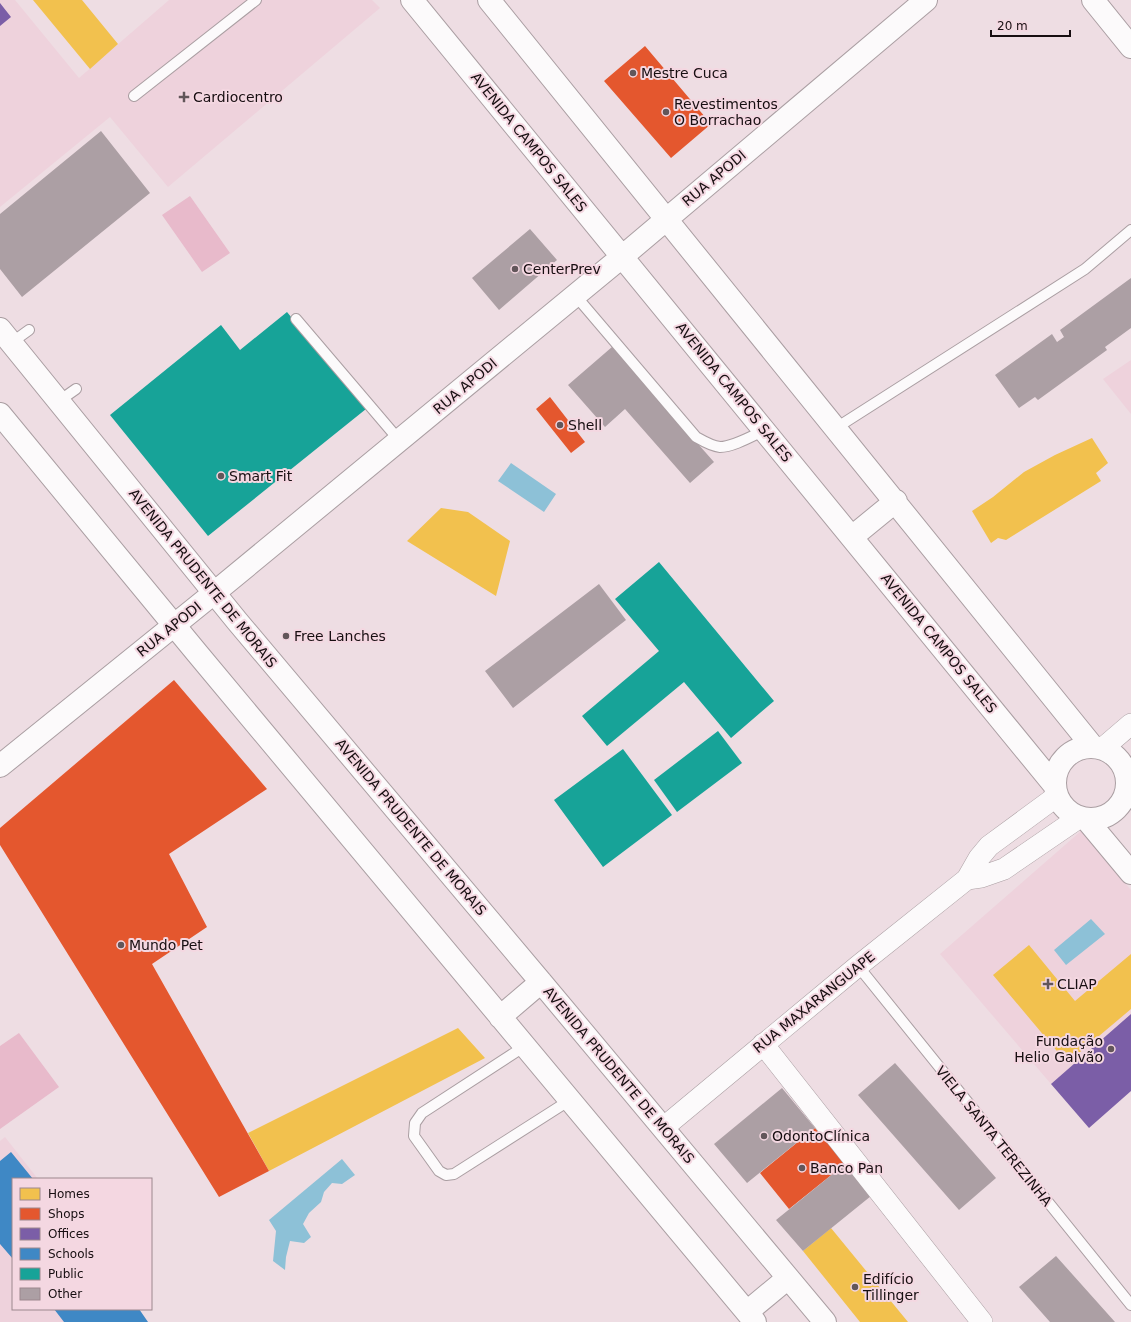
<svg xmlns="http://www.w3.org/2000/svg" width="1131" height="1322" font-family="'DejaVu Sans',sans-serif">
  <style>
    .built { fill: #eed2dc }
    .green { fill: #e8bacb }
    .water { fill: #8dc1d7 }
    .homes { fill: #f2c14e }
    .shops { fill: #e4572e }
    .offices { fill: #7b5ea7 }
    .schools { fill: #3f88c5 }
    .public { fill: #17a398 }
    .building { fill: #ac9fa4 }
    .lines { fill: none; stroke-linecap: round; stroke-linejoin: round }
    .lane-casing { stroke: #aa9ea2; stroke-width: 12 }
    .street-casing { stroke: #aa9ea2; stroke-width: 22 }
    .secondary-casing { stroke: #aa9ea2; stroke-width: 24 }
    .primary-casing { stroke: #aa9ea2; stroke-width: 24 }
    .lane { stroke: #fcfafb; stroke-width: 10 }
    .street { stroke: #fcfafb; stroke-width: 21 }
    .secondary { stroke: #fcfafb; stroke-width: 22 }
    .primary { stroke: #fcfafb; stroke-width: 22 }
    .poi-dot { fill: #62565a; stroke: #f4d7e1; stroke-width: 1.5 }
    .labels { text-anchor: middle; stroke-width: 4; stroke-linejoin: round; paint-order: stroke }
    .poi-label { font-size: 14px; fill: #170e11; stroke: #f4d7e1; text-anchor: start }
    .street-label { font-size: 14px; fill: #170e11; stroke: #f4d7e1 }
  </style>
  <rect width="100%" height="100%" fill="#eedde3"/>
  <path class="built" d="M 0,0 L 15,0 L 79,78 L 169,0 L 372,0 L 380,8 L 168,187 L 110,117 L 0,207 Z
    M 1131,360 L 1131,414 L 1103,379 Z
    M 1081,831 L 1131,890 L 1131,1014 L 1051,1084 L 940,954 Z
    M 5,1137 L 38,1179 L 13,1179 L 13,1309 L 139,1309 L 148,1322 L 0,1322 L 0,1141 Z"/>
  <path class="green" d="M 190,196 L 230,253 L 202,272 L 162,215 Z
    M 19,1033 L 59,1087 L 0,1129 L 0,1046 Z"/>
  <path class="water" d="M 511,463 L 556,494 L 544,512 L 498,481 Z
    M 1091,919 L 1105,934 L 1066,965 L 1054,950 Z
    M 342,1159 L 355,1175 L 342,1184 L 332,1183 L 324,1192 L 321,1202 L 309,1213 L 303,1224 L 311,1237 L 304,1243 L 290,1241 L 286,1257 L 285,1270 L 273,1261 L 276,1231 L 269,1220 Z"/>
  <path class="homes" d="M 33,0 L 82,0 L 118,44 L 90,69 Z
    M 1092,438 L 1108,463 L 1096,473 L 1101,481 L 1006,540 L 998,538 L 991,543 L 972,511 L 993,497 L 1024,472 L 1055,455 Z
    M 441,508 L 468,512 L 510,541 L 496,596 L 407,541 Z
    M 1029,945 L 1075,1001 L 1131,954 L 1131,1009 L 1067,1063 L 993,975 Z
    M 458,1028 L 485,1058 L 269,1171 L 248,1133 Z
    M 831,1228 L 908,1322 L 860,1322 L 803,1251 Z"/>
  <path class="shops" d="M 645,46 L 711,124 L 671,158 L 604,81 Z
    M 550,397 L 585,442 L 571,453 L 536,409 Z
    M 174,680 L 267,789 L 169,854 L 207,927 L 152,964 L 269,1171 L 219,1197 L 0,845 L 0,828 Z
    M 815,1128 L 845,1164 L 789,1209 L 760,1173 Z"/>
  <path class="offices" d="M 0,3 L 11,17 L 0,26 Z
    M 1131,1014 L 1131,1091 L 1089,1128 L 1051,1084 Z"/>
  <path class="schools" d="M 11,1152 L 33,1179 L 13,1179 L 13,1259 L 0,1244 L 0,1161 Z
    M 54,1309 L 139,1309 L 148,1322 L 64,1322 Z"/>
  <path class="public" d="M 287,312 L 366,409 L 208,536 L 110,415 L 221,325 L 240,350 Z
    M 659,562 L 774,701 L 731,738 L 684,682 L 607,746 L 582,716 L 659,651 L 615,599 Z
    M 718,731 L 742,763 L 677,812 L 654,780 Z
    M 623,749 L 672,815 L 603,867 L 554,800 Z"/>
  <path class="building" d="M 101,131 L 150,193 L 22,297 L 0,269 L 0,214 Z
    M 530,229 L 557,260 L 499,310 L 472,278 Z
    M 1131,278 L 1131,328 L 1105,347 L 1107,350 L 1038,400 L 1035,397 L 1019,408 L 995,375 L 1052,334 L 1057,342 L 1064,337 L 1060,330 Z
    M 612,347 L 714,462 L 690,483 L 625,409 L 605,427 L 568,385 Z
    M 599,584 L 626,620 L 513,708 L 485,671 Z
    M 895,1063 L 996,1178 L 959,1210 L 858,1095 Z
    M 782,1088 L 815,1128 L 747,1183 L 714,1144 Z
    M 845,1164 L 871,1196 L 803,1251 L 776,1220 Z
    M 1056,1256 L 1115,1322 L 1050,1322 L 1019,1287 Z"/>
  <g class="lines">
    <g class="lane-casing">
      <path id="lane" d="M 134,96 L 256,0
        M 575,295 L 696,437 C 703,441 711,446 720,447 C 733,447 752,436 765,430
        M 296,319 L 399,440
        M 11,343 L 29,330
        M 59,401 L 76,389
        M 836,428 L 1085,269 L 1131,230
        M 858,966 L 1131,1305
        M 525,1046 L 422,1113 L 415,1123 L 414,1136 L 439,1171 L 446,1175 L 454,1174 L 570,1100"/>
    </g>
    <g class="street-casing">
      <path id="street" d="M 1103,748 L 1131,724
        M 1127,776 L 1131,773
        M 967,879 L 981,877 L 1004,869 L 1080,817
        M 763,1044 L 982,1322
        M 663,1128 L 858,966 L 967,879 L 979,858 L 989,846 L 1057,796"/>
    </g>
    <g class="secondary-casing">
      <path id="secondary" d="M 412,0 L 1055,786
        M 489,0 L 1093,747
        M 1093,0 L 1131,47
        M 852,537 L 896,501
        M1055 783a36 36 0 1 1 72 0a36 36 0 1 1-72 0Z
        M 0,766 L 214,593 L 623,256 L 926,0
        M 1086,819 L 1131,873"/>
    </g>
    <g class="primary-casing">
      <path id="primary" d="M 0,329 L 237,621 L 541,982 L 825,1322
        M 0,414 L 197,653 L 755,1322
        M 500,1017 L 541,982
        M 747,1312 L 788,1278"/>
    </g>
    <use href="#lane" class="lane"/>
    <use href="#street" class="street"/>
    <use href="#secondary" class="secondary"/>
    <use href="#primary" class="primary"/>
  </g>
  <g class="poi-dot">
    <circle cx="633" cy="73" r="4"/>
    <path d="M182 91h4v4h4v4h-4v4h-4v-4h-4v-4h4z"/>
    <circle cx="666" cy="112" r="4"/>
    <circle cx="515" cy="269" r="4"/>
    <circle cx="560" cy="425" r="4"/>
    <circle cx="221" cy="476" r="4"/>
    <circle cx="286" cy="636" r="4"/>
    <circle cx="121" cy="945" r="4"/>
    <path d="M1046 978h4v4h4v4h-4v4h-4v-4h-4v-4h4z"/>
    <circle cx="1111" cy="1049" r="4"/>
    <circle cx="764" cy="1136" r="4"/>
    <circle cx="802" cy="1168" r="4"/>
    <circle cx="855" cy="1287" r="4"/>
  </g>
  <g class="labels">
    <g class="poi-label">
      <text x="641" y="78">Mestre Cuca</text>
      <text x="193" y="102">Cardiocentro</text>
      <text x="674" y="109">Revestimentos<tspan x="674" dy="16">O Borrachao</tspan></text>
      <text x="523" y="274">CenterPrev</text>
      <text x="568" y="430">Shell</text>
      <text x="229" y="481">Smart Fit</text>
      <text x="294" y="641">Free Lanches</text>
      <text x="129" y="950">Mundo Pet</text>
      <text x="1057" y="989">CLIAP</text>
      <text x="1103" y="1046" text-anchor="end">Fundação<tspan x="1103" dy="16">Helio Galvão</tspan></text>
      <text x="772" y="1141">OdontoClínica</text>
      <text x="810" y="1173">Banco Pan</text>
      <text x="863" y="1284">Edifício<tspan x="863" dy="16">Tillinger</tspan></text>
    </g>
    <g class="street-label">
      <text transform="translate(529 142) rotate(51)" y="5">AVENIDA CAMPOS SALES</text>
      <text transform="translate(714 178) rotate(-40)" y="5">RUA APODI</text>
      <text transform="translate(465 386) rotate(-40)" y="5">RUA APODI</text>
      <text transform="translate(734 392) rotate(51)" y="5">AVENIDA CAMPOS SALES</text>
      <text transform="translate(203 578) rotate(51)" y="5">AVENIDA PRUDENTE DE MORAIS</text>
      <text transform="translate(169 629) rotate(-39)" y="5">RUA APODI</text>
      <text transform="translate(939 643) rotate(51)" y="5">AVENIDA CAMPOS SALES</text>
      <text transform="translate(411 827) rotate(50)" y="5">AVENIDA PRUDENTE DE MORAIS</text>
      <text transform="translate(814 1002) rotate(-39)" y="5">RUA MAXARANGUAPE</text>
      <text transform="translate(619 1075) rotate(50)" y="5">AVENIDA PRUDENTE DE MORAIS</text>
      <text transform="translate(994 1136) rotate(51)" y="5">VIELA SANTA TEREZINHA</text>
    </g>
  </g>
  <rect x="12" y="1178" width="140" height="132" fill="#f4d7e1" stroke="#9c878e"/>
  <rect x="20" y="1188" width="20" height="12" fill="#f2c14e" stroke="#9c878e"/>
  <text x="48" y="1198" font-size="12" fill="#170e11">Homes</text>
  <rect x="20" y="1208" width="20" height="12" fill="#e4572e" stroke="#9c878e"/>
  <text x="48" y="1218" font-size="12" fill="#170e11">Shops</text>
  <rect x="20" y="1228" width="20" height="12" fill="#7b5ea7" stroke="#9c878e"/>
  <text x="48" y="1238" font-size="12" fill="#170e11">Offices</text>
  <rect x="20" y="1248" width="20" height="12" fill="#3f88c5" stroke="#9c878e"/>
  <text x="48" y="1258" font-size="12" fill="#170e11">Schools</text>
  <rect x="20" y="1268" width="20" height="12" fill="#17a398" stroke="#9c878e"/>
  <text x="48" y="1278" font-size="12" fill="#170e11">Public</text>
  <rect x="20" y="1288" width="20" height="12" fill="#ac9fa4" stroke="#9c878e"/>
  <text x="48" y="1298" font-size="12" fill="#170e11">Other</text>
  <path d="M991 30v6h79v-6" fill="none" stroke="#170e11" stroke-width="2"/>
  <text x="997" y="30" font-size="12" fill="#170e11" stroke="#f4d7e1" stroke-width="3" paint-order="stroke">20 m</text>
</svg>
